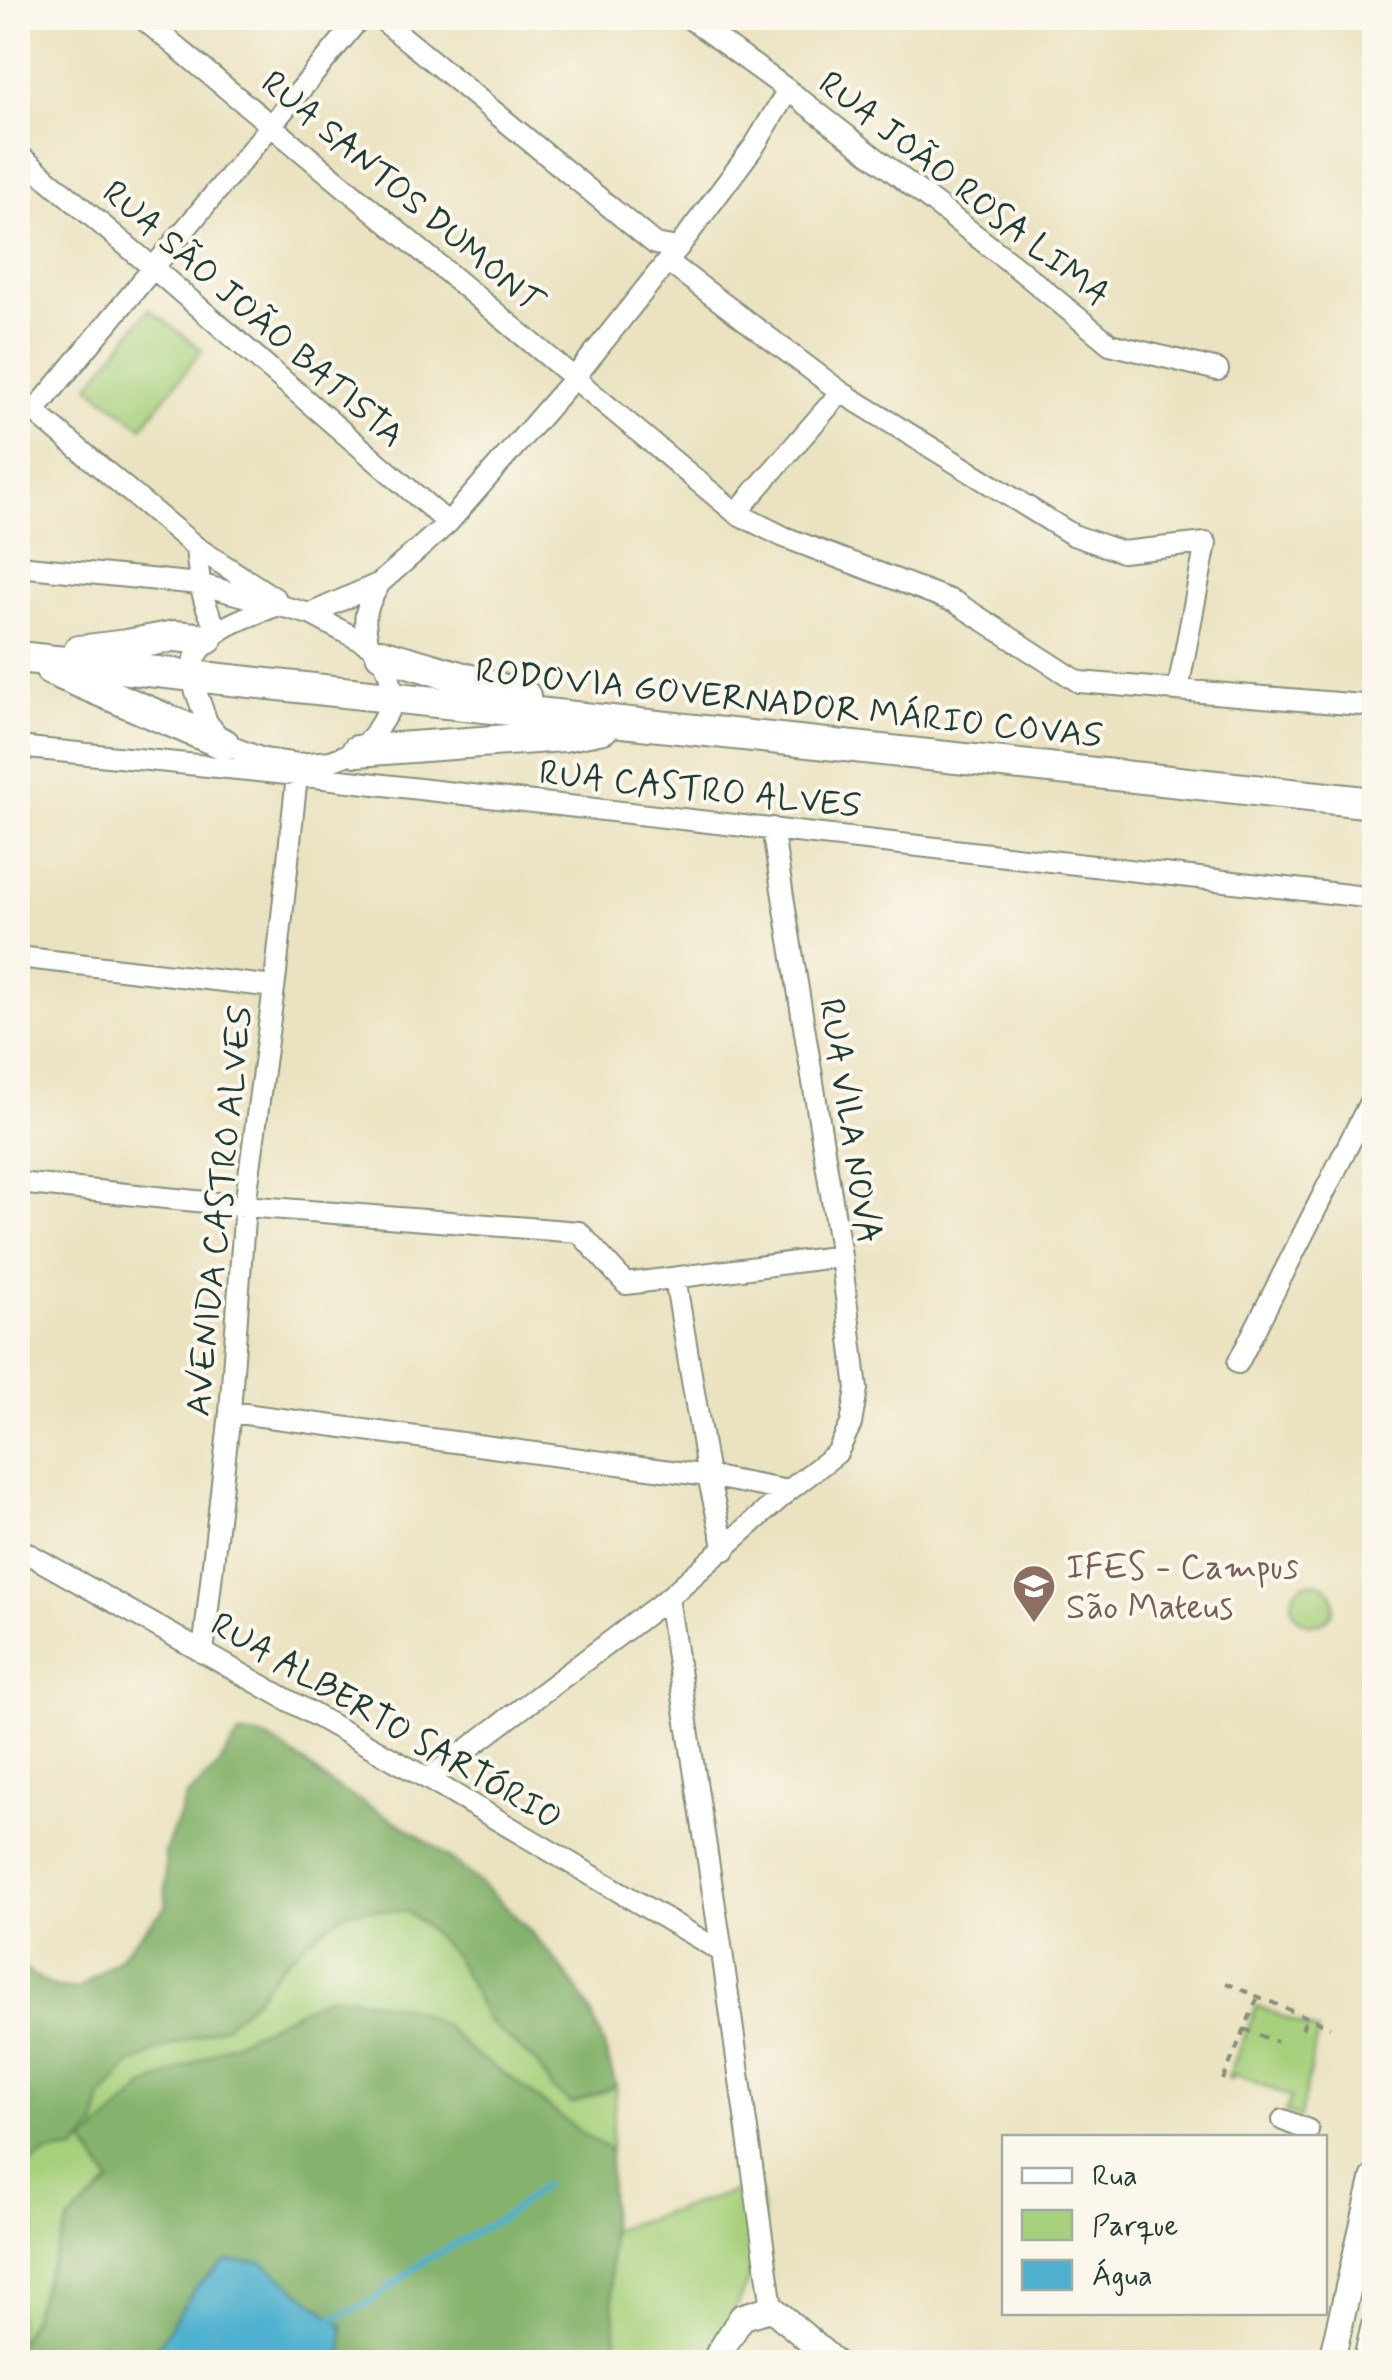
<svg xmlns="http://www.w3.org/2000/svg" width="1392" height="2380" font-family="Mynerve,sans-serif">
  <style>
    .green { fill: #a7d07c; stroke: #638658; stroke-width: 2.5 }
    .forest { fill: #85b26c; stroke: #527850; stroke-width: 2.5 }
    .water { fill: #50b1cf; stroke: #387782; stroke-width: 2.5 }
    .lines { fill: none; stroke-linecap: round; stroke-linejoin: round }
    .stream { stroke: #50b1cf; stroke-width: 6 }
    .minor-casing { stroke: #84907a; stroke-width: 24 }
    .major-casing { stroke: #84907a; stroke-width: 29 }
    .highway-casing { stroke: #84907a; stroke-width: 34 }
    .path { stroke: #84907a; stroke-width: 4; stroke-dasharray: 8 8; stroke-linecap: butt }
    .minor { stroke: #fff; stroke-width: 20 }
    .major { stroke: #fff; stroke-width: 25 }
    .highway { stroke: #fff; stroke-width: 30 }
    .labels { text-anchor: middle; stroke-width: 8; stroke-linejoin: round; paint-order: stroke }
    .street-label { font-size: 35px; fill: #1f3d34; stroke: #fbf7ec }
    .education-label { font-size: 35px; fill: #785e54; stroke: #fbf7ec; text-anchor: start }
  </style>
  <rect width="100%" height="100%" fill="#fbf7ec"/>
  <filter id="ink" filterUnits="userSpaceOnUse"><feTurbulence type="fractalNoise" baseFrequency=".01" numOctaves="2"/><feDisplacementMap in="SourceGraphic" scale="20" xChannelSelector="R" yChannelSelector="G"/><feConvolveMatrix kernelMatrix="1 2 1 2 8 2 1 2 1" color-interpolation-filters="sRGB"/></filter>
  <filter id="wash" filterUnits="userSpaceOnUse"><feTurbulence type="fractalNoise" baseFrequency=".0048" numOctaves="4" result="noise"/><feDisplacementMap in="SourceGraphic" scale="40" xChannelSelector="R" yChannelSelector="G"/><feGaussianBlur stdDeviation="2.25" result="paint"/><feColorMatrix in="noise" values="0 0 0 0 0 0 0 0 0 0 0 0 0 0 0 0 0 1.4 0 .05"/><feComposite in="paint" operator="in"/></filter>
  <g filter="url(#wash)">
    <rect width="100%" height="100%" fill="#eae2c0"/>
    <path class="green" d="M 149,309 L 202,350 L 142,427 L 89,386 Z
      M1292 1603a21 21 0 1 1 42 0a21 21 0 1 1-42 0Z
      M 372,1909 L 408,1912 L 425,1926 L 453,1955 L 468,1981 L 487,2020 L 537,2064 L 553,2088 L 571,2104 L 616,2086 L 610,2157 L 610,2150 L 583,2134 L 512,2079 L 472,2053 L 446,2028 L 330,1995 L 144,2087 L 85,2144 L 111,2183 L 70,2220 L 46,2276 L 31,2320 L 21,2339 L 18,2338 L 18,2173 L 47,2153 L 76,2150 L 97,2124 L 100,2099 L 130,2064 L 255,1999 L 276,1971 L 308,1940 L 345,1912 Z
      M 1257,2006 L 1318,2032 L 1300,2118 L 1285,2112 L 1291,2097 L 1235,2074 L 1232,2079 L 1228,2078 Z
      M 759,2184 L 765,2243 L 711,2362 L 619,2362 L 610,2273 L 611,2230 Z"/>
    <path class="forest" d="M 239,1735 C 246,1735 255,1734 262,1737 C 287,1746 309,1769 331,1784 C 357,1800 385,1814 410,1830 C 470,1869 541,1934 580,1994 C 598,2021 607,2056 616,2086 L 571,2104 L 553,2089 L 537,2064 L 487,2020 L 468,1981 L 453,1955 L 425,1926 L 408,1912 L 372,1909 L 345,1912 L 308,1940 L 276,1971 L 255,1999 L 224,2026 L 164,2048 L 130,2064 L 100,2099 L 97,2124 L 76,2150 L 47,2153 L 18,2173 L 18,1966 L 55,1988 L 78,1989 L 116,1960 L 166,1907 L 165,1852 L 186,1798 L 218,1766 Z
      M 331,1995 L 408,2007 L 447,2028 L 472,2053 L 512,2079 L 583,2134 L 610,2150 L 610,2273 L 619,2362 L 343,2362 L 343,2325 L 226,2261 L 196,2287 L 151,2357 L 149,2362 L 18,2362 L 18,2338 L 22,2339 L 31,2320 L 46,2276 L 70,2220 L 111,2183 L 85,2143 L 144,2087 Z"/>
    <path class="water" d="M 226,2261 L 262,2262 L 343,2325 L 343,2362 L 149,2362 L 151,2357 L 196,2287 Z"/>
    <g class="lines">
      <path class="stream" d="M 327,2321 L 370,2302 L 427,2259 L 506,2216 L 545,2184"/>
    </g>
  </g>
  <g filter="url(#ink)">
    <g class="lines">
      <g class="minor-casing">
        <path id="minor" d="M 142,18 L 736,513 L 784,537 L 955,602 L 1079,682 L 1374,706
          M 380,18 L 655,244 L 678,248
          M 689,18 L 788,90 L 1015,266 L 1110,344 L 1218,370
          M 18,154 L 152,267 L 448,523
          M 668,262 L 841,392 L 1073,535 L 1122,552 L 1206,543 L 1178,689
          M 18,398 L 196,547 L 276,599
          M 34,412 L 360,18
          M 736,513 L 841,392
          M 196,547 C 199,578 201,605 219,631
          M 18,566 L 199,584 L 310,614 L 369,645 L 381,654 L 389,674 L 394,697 L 389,710 L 373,736 L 357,751 L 331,761 L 298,764 L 263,759 L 224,744 L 207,722 L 195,689 L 195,658 C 215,625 242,619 276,606
          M 310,614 L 380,583 L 448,523 L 575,377 L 678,248 L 755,145 L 788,90
          M 369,645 C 361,617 366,607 380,583
          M 18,747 L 297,775 L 1374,898
          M 18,957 L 274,987
          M 18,1183 L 245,1206 L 579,1232 L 626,1284 L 841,1256
          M 675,1278 L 708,1476 L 725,1550
          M 1238,1363 L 1374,1094
          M 230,1412 L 708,1476 L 788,1491
          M 18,1548 L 428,1779 L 722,1952
          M 668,1598 L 722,1952 L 772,2308
          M 203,1653 L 230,1412 L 245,1206 L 276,973 L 298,766
          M 428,1779 L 668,1598 L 788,1491 L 837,1453 L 851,1424 L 857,1389 L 841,1256 L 772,828
          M 1283,2120 L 1308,2130"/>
      </g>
      <g class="major-casing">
        <path id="major" d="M 715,2362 L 719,2353 L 742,2317 L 772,2308 L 834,2362
          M 1331,2362 L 1374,2178
          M 1366,2362 L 1374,2327"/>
      </g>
      <g class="highway-casing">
        <path id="highway" d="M 79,651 L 127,645 L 175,636 L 207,639
          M 381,654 L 525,696
          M 18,657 L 1374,803
          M 51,670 L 224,744
          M 357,751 L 563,736 L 603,728"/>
      </g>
      <path class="path" d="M 1226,1983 L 1330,2027
        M 1244,2029 L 1277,2042
        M 1302,2029 L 1307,2017
        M 1223,2080 L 1258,1997"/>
      <use href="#minor" class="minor"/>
      <use href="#major" class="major"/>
      <use href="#highway" class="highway"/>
    </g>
  </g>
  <defs>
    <g id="university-pin" transform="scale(2.25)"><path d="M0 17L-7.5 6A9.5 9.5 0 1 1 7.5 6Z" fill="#8d6e63" stroke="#fbf7ec"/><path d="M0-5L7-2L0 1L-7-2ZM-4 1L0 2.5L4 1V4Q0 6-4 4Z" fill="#fff"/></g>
  </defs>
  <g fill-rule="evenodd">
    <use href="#university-pin" x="1034" y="1586"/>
  </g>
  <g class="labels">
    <g class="street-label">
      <text transform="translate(965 188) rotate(38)" y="12">RUA JOÃO ROSA LIMA</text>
      <text transform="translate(403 191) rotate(40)" y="12">RUA SANTOS DUMONT</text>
      <text transform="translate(254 313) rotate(41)" y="12">RUA SÃO JOÃO BATISTA</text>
      <text transform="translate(789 702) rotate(6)" y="12">RODOVIA GOVERNADOR MÁRIO COVAS</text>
      <text transform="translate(700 788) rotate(6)" y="12">RUA CASTRO ALVES</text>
      <text transform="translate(851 1121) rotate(81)" y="12">RUA VILA NOVA</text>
      <text transform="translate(218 1211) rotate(-84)" y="12">AVENIDA CASTRO ALVES</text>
      <text transform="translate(387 1720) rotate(30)" y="12">RUA ALBERTO SARTÓRIO</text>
    </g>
    <g class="education-label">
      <text x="1066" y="1578">IFES - Campus<tspan x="1066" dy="40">São Mateus</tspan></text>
    </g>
  </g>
  <rect width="1392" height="2380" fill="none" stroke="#fbf7ec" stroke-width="60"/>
  <rect x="1002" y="2135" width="325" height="180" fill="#fbf7ec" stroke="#a3ada2" stroke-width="2.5"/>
  <rect x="1022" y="2168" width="50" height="15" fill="#ffffff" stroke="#a3ada2" stroke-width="2.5"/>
  <text x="1092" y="2185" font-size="30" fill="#1f3d34">Rua</text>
  <rect x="1022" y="2210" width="50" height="30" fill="#a7d07c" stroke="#a3ada2" stroke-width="2.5"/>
  <text x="1092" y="2235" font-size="30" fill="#1f3d34">Parque</text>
  <rect x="1022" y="2260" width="50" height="30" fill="#50b1cf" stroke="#a3ada2" stroke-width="2.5"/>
  <text x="1092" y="2285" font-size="30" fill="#1f3d34">Água</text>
</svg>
